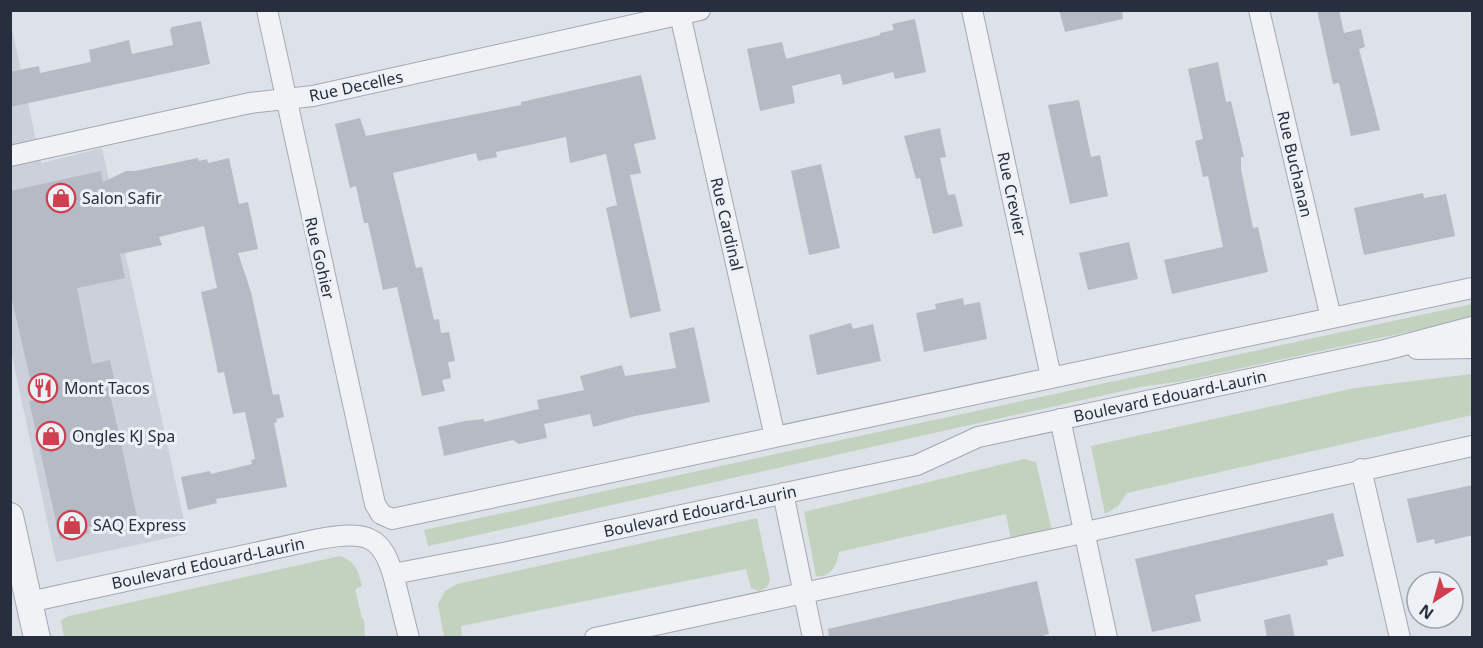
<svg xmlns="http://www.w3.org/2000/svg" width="1483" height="648" font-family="'Noto Sans',sans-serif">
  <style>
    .built { fill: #cbd0da }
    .green { fill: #c2d2be }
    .building { fill: #b5bac4 }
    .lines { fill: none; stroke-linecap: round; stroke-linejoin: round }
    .minor-casing { stroke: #a3a8b2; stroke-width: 22 }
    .tertiary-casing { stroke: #a3a8b2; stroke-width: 28 }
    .minor { stroke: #f0f2f6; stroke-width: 20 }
    .tertiary { stroke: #f0f2f6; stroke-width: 26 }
    .labels { text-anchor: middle; stroke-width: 6; stroke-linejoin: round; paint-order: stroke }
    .street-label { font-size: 16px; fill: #272e3e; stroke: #edf0f5 }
    .poi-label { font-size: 16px; fill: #272e3e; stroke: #edf0f5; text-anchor: start }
  </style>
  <rect width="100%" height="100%" fill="#dde1e8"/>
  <path class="built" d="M 10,20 L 41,163 L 102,148 L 187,534 L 56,562 L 11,351 Z"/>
  <path class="green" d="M 1472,304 L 1472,318 L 1178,382 L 1145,386 L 428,546 L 424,530 Z
    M 1472,374 L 1472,415 L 1127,493 L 1118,506 L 1105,514 L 1091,446 L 1355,388 Z
    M 1024,459 L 1036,462 L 1052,531 L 1011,540 L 1006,514 L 839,552 C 837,565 831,578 816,576 L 804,512 Z
    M 757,518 L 770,580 L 767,587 L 759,591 L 751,588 L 746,569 L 461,626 L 462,637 L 444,637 L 438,604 L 445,591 L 457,584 Z
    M 340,556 C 356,562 358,571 362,586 L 355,589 L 362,619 L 364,619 L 365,637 L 64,637 L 61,620 L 69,616 Z"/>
  <path class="building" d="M 1059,10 L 1122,10 L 1123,19 L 1065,32 Z
    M 1317,10 L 1339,10 L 1344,33 L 1361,29 L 1365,47 L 1359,49 L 1380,130 L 1351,136 L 1339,83 L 1333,84 Z
    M 915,19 L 926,72 L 895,79 L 893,72 L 843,85 L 840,74 L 792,86 L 795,103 L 760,111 L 747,49 L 782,42 L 786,59 L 880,35 L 880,33 L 894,30 L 892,24 Z
    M 201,21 L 210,64 L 10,107 L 10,72 L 39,66 L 40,73 L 91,62 L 89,50 L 129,40 L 132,54 L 173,45 L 170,30 L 172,27 Z
    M 1218,62 L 1226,102 L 1231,101 L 1244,157 L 1241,157 L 1241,169 L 1253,228 L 1258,227 L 1268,272 L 1172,294 L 1164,260 L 1223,247 L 1208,176 L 1203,177 L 1195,141 L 1203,139 L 1188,69 Z
    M 641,75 L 656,139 L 634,144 L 641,173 L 630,175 L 661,311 L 630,318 L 606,208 L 617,205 L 606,154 L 570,163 L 566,137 L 496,152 L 497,157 L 478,161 L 476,153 L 393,173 L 416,268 L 422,267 L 434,320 L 439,319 L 441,333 L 449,332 L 455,361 L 448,362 L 451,378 L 442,380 L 445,391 L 422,396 L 397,287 L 383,290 L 368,223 L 364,223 L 356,186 L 350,188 L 335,124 L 360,118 L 366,136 L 521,105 L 521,102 Z
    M 1079,100 L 1091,157 L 1100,155 L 1108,196 L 1070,204 L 1048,105 Z
    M 940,128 L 946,157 L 940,158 L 948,195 L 955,194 L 963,226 L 933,234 L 920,178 L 916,179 L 904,136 Z
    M 198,158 L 199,161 L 207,159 L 208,163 L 229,158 L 239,204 L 248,202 L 258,249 L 238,253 L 251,292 L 273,395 L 279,394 L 284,417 L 276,419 L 277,422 L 274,423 L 287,487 L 216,499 L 217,503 L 188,510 L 181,477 L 210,471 L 211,474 L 252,464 L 251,460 L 255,459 L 245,412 L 233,414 L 224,372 L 218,373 L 213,348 L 201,292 L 217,288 L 204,226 L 159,237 L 162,245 L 120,254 L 125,278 L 77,288 L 92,364 L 110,360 L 115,383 L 108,385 L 137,517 L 88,527 L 89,533 L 60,539 L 29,401 L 35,400 L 10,291 L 10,191 L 101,171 L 103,182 L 126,171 L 135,171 Z
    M 821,164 L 840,248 L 809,255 L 791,171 Z
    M 1423,193 L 1424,198 L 1446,194 L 1455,236 L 1364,255 L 1354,208 Z
    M 1129,242 L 1138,279 L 1088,290 L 1079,253 Z
    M 963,298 L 964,305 L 980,302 L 987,339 L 924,352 L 916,313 L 936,309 L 935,304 Z
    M 851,323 L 853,329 L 873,324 L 881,361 L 817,375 L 809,335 Z
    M 694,327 L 710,402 L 635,416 L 593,427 L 590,414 L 544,424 L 547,438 L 519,444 L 513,440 L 444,456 L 438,427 L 465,421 L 484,419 L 484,422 L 539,409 L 537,400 L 584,390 L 580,376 L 622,365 L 625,376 L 676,368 L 669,333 Z
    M 1473,485 L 1473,535 L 1435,544 L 1434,539 L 1417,543 L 1407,499 Z
    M 1333,513 L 1344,556 L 1327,560 L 1328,565 L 1195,595 L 1201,621 L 1152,632 L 1135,559 Z
    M 1037,581 L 1049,634 L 1036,638 L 829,638 L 828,629 Z
    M 1290,614 L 1295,638 L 1267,638 L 1264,620 Z"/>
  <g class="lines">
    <g class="minor-casing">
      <path id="minor" d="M 267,10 L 375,504 L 381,514 L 392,519 L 1472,288
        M 679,10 L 775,437
        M 972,10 L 1051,377
        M 1259,10 L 1331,318
        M 10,156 L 250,103 L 313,96 L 700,10
        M 1417,349 L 1472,348
        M 1060,419 L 1107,638
        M 1361,469 L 1400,638
        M 783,493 L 813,638
        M 393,574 L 508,552 L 917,465 L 978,437 L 1385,350 L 1472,327
        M 29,602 L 319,539 C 367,531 383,534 395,582 C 400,601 404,619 409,638
        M 595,638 L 1064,537 L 1472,446"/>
    </g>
    <g class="tertiary-casing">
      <path id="tertiary" d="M 10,516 L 37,638"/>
    </g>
    <use href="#minor" class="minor"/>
    <use href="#tertiary" class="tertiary"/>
  </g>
  <defs>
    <g id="shop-ring" transform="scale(1.5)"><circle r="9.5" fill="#edf0f5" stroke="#d03f4f" stroke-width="1.5"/><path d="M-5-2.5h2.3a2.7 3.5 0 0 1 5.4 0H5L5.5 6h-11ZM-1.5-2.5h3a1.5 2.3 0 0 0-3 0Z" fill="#d03f4f"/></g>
    <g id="restaurant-ring" transform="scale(1.5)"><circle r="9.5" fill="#edf0f5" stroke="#d03f4f" stroke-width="1.5"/><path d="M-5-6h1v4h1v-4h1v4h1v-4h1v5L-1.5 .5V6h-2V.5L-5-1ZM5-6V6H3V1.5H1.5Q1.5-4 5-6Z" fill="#d03f4f"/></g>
  </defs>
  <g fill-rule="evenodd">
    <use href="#shop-ring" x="61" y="198"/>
    <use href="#restaurant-ring" x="43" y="388"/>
    <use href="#shop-ring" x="51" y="436"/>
    <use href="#shop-ring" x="72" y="525"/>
  </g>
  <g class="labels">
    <g class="street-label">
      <text transform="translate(356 86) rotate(-12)" y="6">Rue Decelles</text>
      <text transform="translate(1295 164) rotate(77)" y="6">Rue Buchanan</text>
      <text transform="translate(1012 194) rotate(78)" y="6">Rue Crevier</text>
      <text transform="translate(727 224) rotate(77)" y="6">Rue Cardinal</text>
      <text transform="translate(320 258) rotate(77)" y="6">Rue Gohier</text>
      <text transform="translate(1170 396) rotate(-12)" y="6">Boulevard Edouard-Laurin</text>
      <text transform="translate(700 511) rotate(-12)" y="6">Boulevard Edouard-Laurin</text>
      <text transform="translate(208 563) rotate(-12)" y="6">Boulevard Edouard-Laurin</text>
    </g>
    <g class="poi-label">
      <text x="82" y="204">Salon Safir</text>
      <text x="64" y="394">Mont Tacos</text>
      <text x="72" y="442">Ongles KJ Spa</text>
      <text x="93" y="531">SAQ Express</text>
    </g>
  </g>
  <rect width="1483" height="648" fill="none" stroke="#272e3e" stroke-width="24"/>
  <g transform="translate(1435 600) rotate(216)"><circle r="28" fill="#edf0f5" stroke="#9ea2ac" stroke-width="1.5"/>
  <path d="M0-4.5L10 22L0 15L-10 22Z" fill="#d03f4f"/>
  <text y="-9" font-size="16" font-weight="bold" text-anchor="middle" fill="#272e3e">N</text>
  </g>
</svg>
